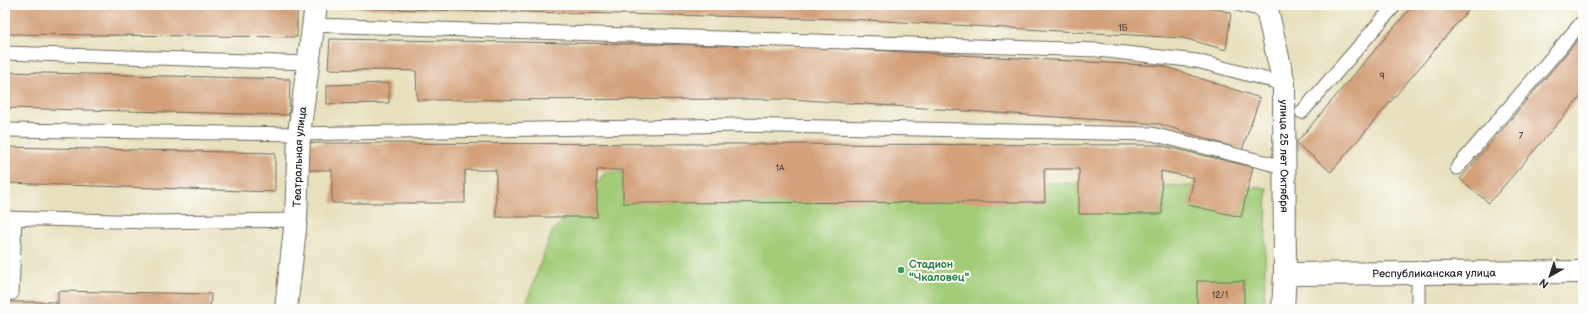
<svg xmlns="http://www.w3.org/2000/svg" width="1588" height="314" font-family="'Balsamiq Sans',sans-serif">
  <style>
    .green { fill: #a2cc78; stroke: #667c52 }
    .building { fill: #d3a07a }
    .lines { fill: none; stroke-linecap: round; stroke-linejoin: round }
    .lane-casing { stroke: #6d6a5e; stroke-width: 15 }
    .street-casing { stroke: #6d6a5e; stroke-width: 24 }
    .secondary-casing { stroke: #6d6a5e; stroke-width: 24 }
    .lane { stroke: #fff; stroke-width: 13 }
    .street { stroke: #fff; stroke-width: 22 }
    .secondary { stroke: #fff; stroke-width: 22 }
    .leisure-dot { fill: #2e9e5b; stroke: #fdfcf7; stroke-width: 1.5 }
    .labels { text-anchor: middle; stroke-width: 4; stroke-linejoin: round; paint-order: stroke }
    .number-label { font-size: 9px; fill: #55483f }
    .street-label { font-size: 11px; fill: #2b2b2b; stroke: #fdfcf7 }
    .leisure-label { font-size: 11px; font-weight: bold; fill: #27864d; stroke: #fdfcf7; text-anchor: start }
  </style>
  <rect width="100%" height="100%" fill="#fdfcf7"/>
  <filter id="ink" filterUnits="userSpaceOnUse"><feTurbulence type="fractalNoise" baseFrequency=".025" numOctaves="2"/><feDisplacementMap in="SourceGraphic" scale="8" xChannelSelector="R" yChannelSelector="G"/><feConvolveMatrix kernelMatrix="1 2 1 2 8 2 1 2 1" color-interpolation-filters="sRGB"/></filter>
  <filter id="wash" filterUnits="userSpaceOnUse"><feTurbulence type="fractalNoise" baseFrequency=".012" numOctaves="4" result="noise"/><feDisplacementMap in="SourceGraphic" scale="16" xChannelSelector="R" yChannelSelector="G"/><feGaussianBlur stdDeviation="0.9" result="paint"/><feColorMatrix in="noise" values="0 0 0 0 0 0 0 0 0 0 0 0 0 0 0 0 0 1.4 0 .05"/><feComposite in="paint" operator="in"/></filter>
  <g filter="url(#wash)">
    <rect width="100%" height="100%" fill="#e7e0bd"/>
    <path class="green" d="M 606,172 L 1267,188 L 1264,309 L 524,309 L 552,232 Z"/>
    <g id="blocks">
      <path class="building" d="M 5,5 L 297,5 L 297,37 L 5,34 Z
        M 339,5 L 1203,5 L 1231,13 L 1226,50 L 1183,38 L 849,19 L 339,8 Z
        M 1413,5 L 1464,5 L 1469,9 L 1331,172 L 1296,143 Z
        M 1583,34 L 1583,94 L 1489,203 L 1460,179 Z
        M 330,39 L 814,47 L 1163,66 L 1260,98 L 1242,150 L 1160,124 L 790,99 L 417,100 L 416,71 L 328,69 Z
        M 5,72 L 290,79 L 289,115 L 5,108 Z
        M 389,83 L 389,103 L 327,104 L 327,85 Z
        M 308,143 L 1158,145 L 1253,167 L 1241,217 L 1188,205 L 1194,178 L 1161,171 L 1162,214 L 1079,214 L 1079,169 L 1044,169 L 1045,202 L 623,203 L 623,170 L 597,170 L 597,217 L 496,217 L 496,170 L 465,170 L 465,203 L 332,203 L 332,170 L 308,170 Z
        M 5,147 L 275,153 L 275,192 L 5,183 Z
        M 1197,281 L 1244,281 L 1244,309 L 1197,309 Z
        M 58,291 L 211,294 L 210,309 L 58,309 Z
        M 5,302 L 56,302 L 56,309 L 5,309 Z"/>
    </g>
  </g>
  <g filter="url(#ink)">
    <use href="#blocks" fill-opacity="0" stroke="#6d6a5e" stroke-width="1"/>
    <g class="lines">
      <g class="lane-casing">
        <path id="lane" d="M 1241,5 L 1268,11
          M 313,25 L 1098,50 L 1197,61 L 1284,84
          M 5,53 L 308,63
          M 1302,112 L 1395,5
          M 5,130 L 299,134 L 739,125 L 1152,134 L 1284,167
          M 1457,168 L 1583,21
          M 5,218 L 151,222 L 296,220
          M 1418,273 L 1418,309
          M 5,294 L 12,293 L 15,219"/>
      </g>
      <g class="street-casing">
        <g id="street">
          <path id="s1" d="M 1266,5 L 1284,84 L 1285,274"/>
          <path id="s2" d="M 286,309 L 296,220 L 299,134 L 316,5"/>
        </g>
      </g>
      <g class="secondary-casing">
        <g id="secondary">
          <path id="s3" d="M 1283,309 L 1285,274 L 1583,272"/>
        </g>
      </g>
      <use href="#lane" class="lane"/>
      <use href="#street" class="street"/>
      <use href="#secondary" class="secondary"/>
    </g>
  </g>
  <circle class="leisure-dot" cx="901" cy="270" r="4"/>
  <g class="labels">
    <g class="number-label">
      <text x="1123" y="31">1Б</text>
      <text x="1382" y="79">9</text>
      <text x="1521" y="139">7</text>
      <text x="780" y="171">1А</text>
      <text x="1220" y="298">12/1</text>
    </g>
    <g class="street-label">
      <text dy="4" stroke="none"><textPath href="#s1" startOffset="153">улица 25 лет Октября</textPath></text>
      <text dy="4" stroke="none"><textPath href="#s2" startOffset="153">Театральная улица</textPath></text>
      <text dy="4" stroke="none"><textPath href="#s3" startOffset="184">Республиканская улица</textPath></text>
    </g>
    <g class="leisure-label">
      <text x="909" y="268">Стадион<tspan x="909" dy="13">"Чкаловец"</tspan></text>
    </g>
  </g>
  <rect width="1588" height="314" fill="none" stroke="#fdfcf7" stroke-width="20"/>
  <g transform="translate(1550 276) rotate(219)" stroke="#fdfcf7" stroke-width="3" paint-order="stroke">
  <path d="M0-3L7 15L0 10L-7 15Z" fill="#2b2b2b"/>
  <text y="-6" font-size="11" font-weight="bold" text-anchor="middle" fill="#2b2b2b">N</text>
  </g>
</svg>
